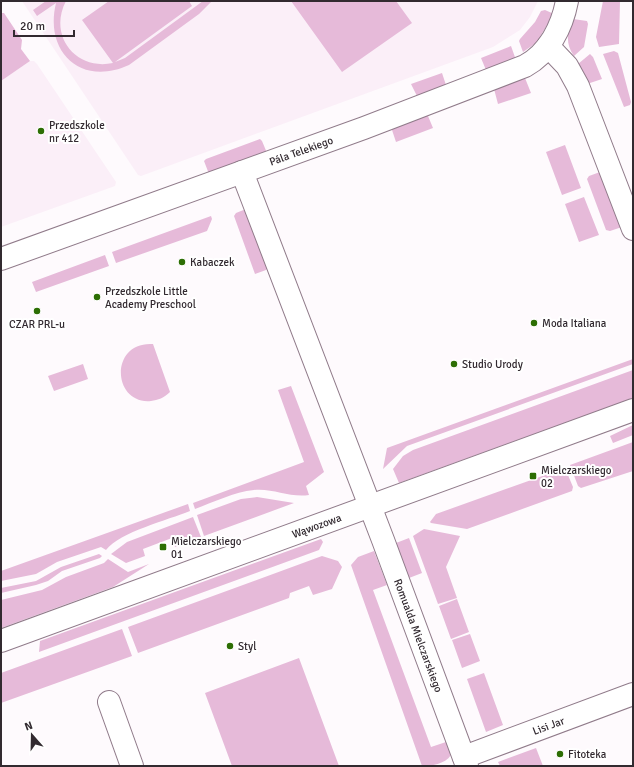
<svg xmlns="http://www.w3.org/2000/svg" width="634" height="767" font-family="Signika,sans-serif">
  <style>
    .built { fill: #fbeff8 }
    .green { fill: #e6bad9 }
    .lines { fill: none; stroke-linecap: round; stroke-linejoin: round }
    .minor-casing { stroke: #907b8a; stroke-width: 24 }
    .minor { stroke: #fff; stroke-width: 22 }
    .poi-dot { fill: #2d6e04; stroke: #fff; stroke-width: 1.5 }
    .labels { text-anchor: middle; stroke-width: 4; stroke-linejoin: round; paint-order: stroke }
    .poi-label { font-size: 11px; fill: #322a30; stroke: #fff; text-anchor: start }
    .street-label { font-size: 11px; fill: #322a30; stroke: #fff }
  </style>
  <rect width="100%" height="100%" fill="#fefafd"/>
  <path class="built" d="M 22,1 L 538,1 L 530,17 L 520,30 L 493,47 L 141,176 L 138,175 Z
    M 30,61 L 34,61 L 37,64 L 116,182 L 115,186 L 1,227 L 1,81 Z"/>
  <path class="green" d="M 46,1 L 66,1 C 48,35 75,71 113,63 L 82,20 L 109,1 L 189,1 L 192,6 L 115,62 L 125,58 L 203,1 L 212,1 L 199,14 L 129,65 C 81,87 44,52 56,3 L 37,16 L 33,10 Z
    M 291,1 L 396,1 L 412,23 L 342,72 Z
    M 603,1 L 620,1 L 619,44 L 599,47 L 596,37 Z
    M 545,10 L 554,14 L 536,43 L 523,52 L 519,41 L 520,39 L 535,22 L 541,11 Z
    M 1,13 L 4,13 L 22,40 L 21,49 L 30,61 L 1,81 Z
    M 573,19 L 587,21 L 588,24 L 584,47 L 574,56 C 565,44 567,31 573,19 Z
    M 511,46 L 516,60 L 486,70 L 481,58 Z
    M 614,51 L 618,53 L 631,102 L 630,105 L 624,107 L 603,54 Z
    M 590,54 L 593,57 L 602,79 L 587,84 L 578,64 Z
    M 442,73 L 446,85 L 418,98 L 411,84 Z
    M 525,78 L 531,93 L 498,104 L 494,89 Z
    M 425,115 L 428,116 L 433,128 L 396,142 L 392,130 L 393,127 Z
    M 260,139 L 262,141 L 267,153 L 209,174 L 204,161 L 206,159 Z
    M 565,145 L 581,188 L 562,195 L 546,152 Z
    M 600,172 L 622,227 L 610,231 L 606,230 L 587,179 L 589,176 Z
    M 584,197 L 599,235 L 579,242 L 565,204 Z
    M 246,209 L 268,267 L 266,270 L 255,274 L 234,216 L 236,213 Z
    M 211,216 L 212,219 L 207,231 L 116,263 L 112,252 Z
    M 105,255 L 109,266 L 36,292 L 32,282 Z
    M 153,344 L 170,392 C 164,398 158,400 151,401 C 112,405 109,341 153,344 Z
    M 633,359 L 633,364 L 407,446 L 383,469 L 387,448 Z
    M 83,364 L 88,379 L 54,391 L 48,376 Z
    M 633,370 L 633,398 L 399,483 L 393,469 L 403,456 L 413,450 Z
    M 291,386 L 324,472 L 306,486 L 309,495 C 290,498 273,488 254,490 C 234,492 214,502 195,509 L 193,503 L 304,462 L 278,390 Z
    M 633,425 L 633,435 L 613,443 L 610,436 Z
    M 633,442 L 633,471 L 581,488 L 578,486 L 570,465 Z
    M 565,468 L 573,487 L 572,491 L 467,529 L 431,523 L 430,522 L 436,514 Z
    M 257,497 L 294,503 L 204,536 L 197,515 L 241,499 Z
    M 188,504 L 190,511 C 168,520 120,532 106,550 L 101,547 L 57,562 L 36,574 L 1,581 L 1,571 Z
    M 193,517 L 201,537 L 175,547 L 172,538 L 143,549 L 145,556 L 126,563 L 111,554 L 127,542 Z
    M 424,529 L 460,536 L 446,567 L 457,598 L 438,604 L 413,536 Z
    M 409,538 L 422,573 L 409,578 L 396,543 Z
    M 321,539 L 323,542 L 319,550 L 39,652 L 40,641 Z
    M 374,551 L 387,585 L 373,590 L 431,747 L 446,742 L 451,755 C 445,764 432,766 422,766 L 351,565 L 358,557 Z
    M 99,554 L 102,556 L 100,558 L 62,571 L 48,581 L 36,585 L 1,593 L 1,588 L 36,581 L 61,567 Z
    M 322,556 L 338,561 L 342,567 L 332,589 L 313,595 L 309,586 L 290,593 L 289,598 L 138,653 L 128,627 Z
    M 108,559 L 128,572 L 149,564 L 113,587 L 1,628 L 1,600 L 42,590 L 66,577 L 104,563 Z
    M 457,599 L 469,632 L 451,639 L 439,606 Z
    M 122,629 L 132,656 L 1,703 L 1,673 Z
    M 470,634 L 480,661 L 462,668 L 452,640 Z
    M 299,658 L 339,766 L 232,766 L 205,693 Z
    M 484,673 L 503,725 L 486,732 L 467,679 Z
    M 536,748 L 543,766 L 500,766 L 498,762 Z"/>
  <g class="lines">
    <g class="minor-casing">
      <g id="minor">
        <path d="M 548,46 L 567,66 L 578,86 L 633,229"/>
        <path id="s1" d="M 242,172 L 383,540 L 467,766"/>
        <path id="s2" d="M 1,259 L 364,128 L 525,66 C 549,53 562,27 567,1"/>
        <path id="s3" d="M 1,641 L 633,410"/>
        <path d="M 109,702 L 132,766"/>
        <path id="s4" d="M 464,757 L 633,694"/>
      </g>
    </g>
    <use href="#minor" class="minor"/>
  </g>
  <g class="poi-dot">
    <circle cx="41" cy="131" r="4"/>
    <circle cx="182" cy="262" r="4"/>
    <circle cx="97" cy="297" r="4"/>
    <circle cx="37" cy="311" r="4"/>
    <circle cx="534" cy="323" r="4"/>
    <circle cx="454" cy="364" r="4"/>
    <rect x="529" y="472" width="8" height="8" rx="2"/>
    <rect x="159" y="543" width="8" height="8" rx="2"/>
    <circle cx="230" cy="646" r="4"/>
    <circle cx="560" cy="754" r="4"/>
  </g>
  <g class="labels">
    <g class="poi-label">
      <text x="49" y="129">Przedszkole<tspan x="49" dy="13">nr 412</tspan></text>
      <text x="190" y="266">Kabaczek</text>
      <text x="105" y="295">Przedszkole Little<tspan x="105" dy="13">Academy Preschool</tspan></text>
      <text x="542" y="327">Moda Italiana</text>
      <text x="37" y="328" text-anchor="middle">CZAR PRL-u</text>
      <text x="462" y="368">Studio Urody</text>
      <text x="541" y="474">Mielczarskiego<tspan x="541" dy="13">02</tspan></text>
      <text x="171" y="545">Mielczarskiego<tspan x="171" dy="13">01</tspan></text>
      <text x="238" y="650">Styl</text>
      <text x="568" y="758">Fitoteka</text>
    </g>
    <g class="street-label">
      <text dy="4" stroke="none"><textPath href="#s2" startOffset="319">Pála Telekiego</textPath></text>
      <text dy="4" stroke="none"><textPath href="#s3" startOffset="336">Wąwozowa</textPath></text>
      <text dy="4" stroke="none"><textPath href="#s1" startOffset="496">Romualda Mielczarskiego</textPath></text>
      <text dy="4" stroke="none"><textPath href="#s4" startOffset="90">Lisi Jar</textPath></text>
    </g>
  </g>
  <rect width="634" height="767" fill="none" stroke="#322a30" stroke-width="4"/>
  <g transform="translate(32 735) rotate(340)" stroke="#ffffff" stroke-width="3" paint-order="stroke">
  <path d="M0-3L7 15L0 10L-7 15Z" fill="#322a30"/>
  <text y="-6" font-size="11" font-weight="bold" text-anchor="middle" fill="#322a30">N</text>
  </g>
  <path d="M14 30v6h60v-6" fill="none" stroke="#322a30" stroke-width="2"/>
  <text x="20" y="30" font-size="12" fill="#322a30" stroke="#ffffff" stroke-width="3" paint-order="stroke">20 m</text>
</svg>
